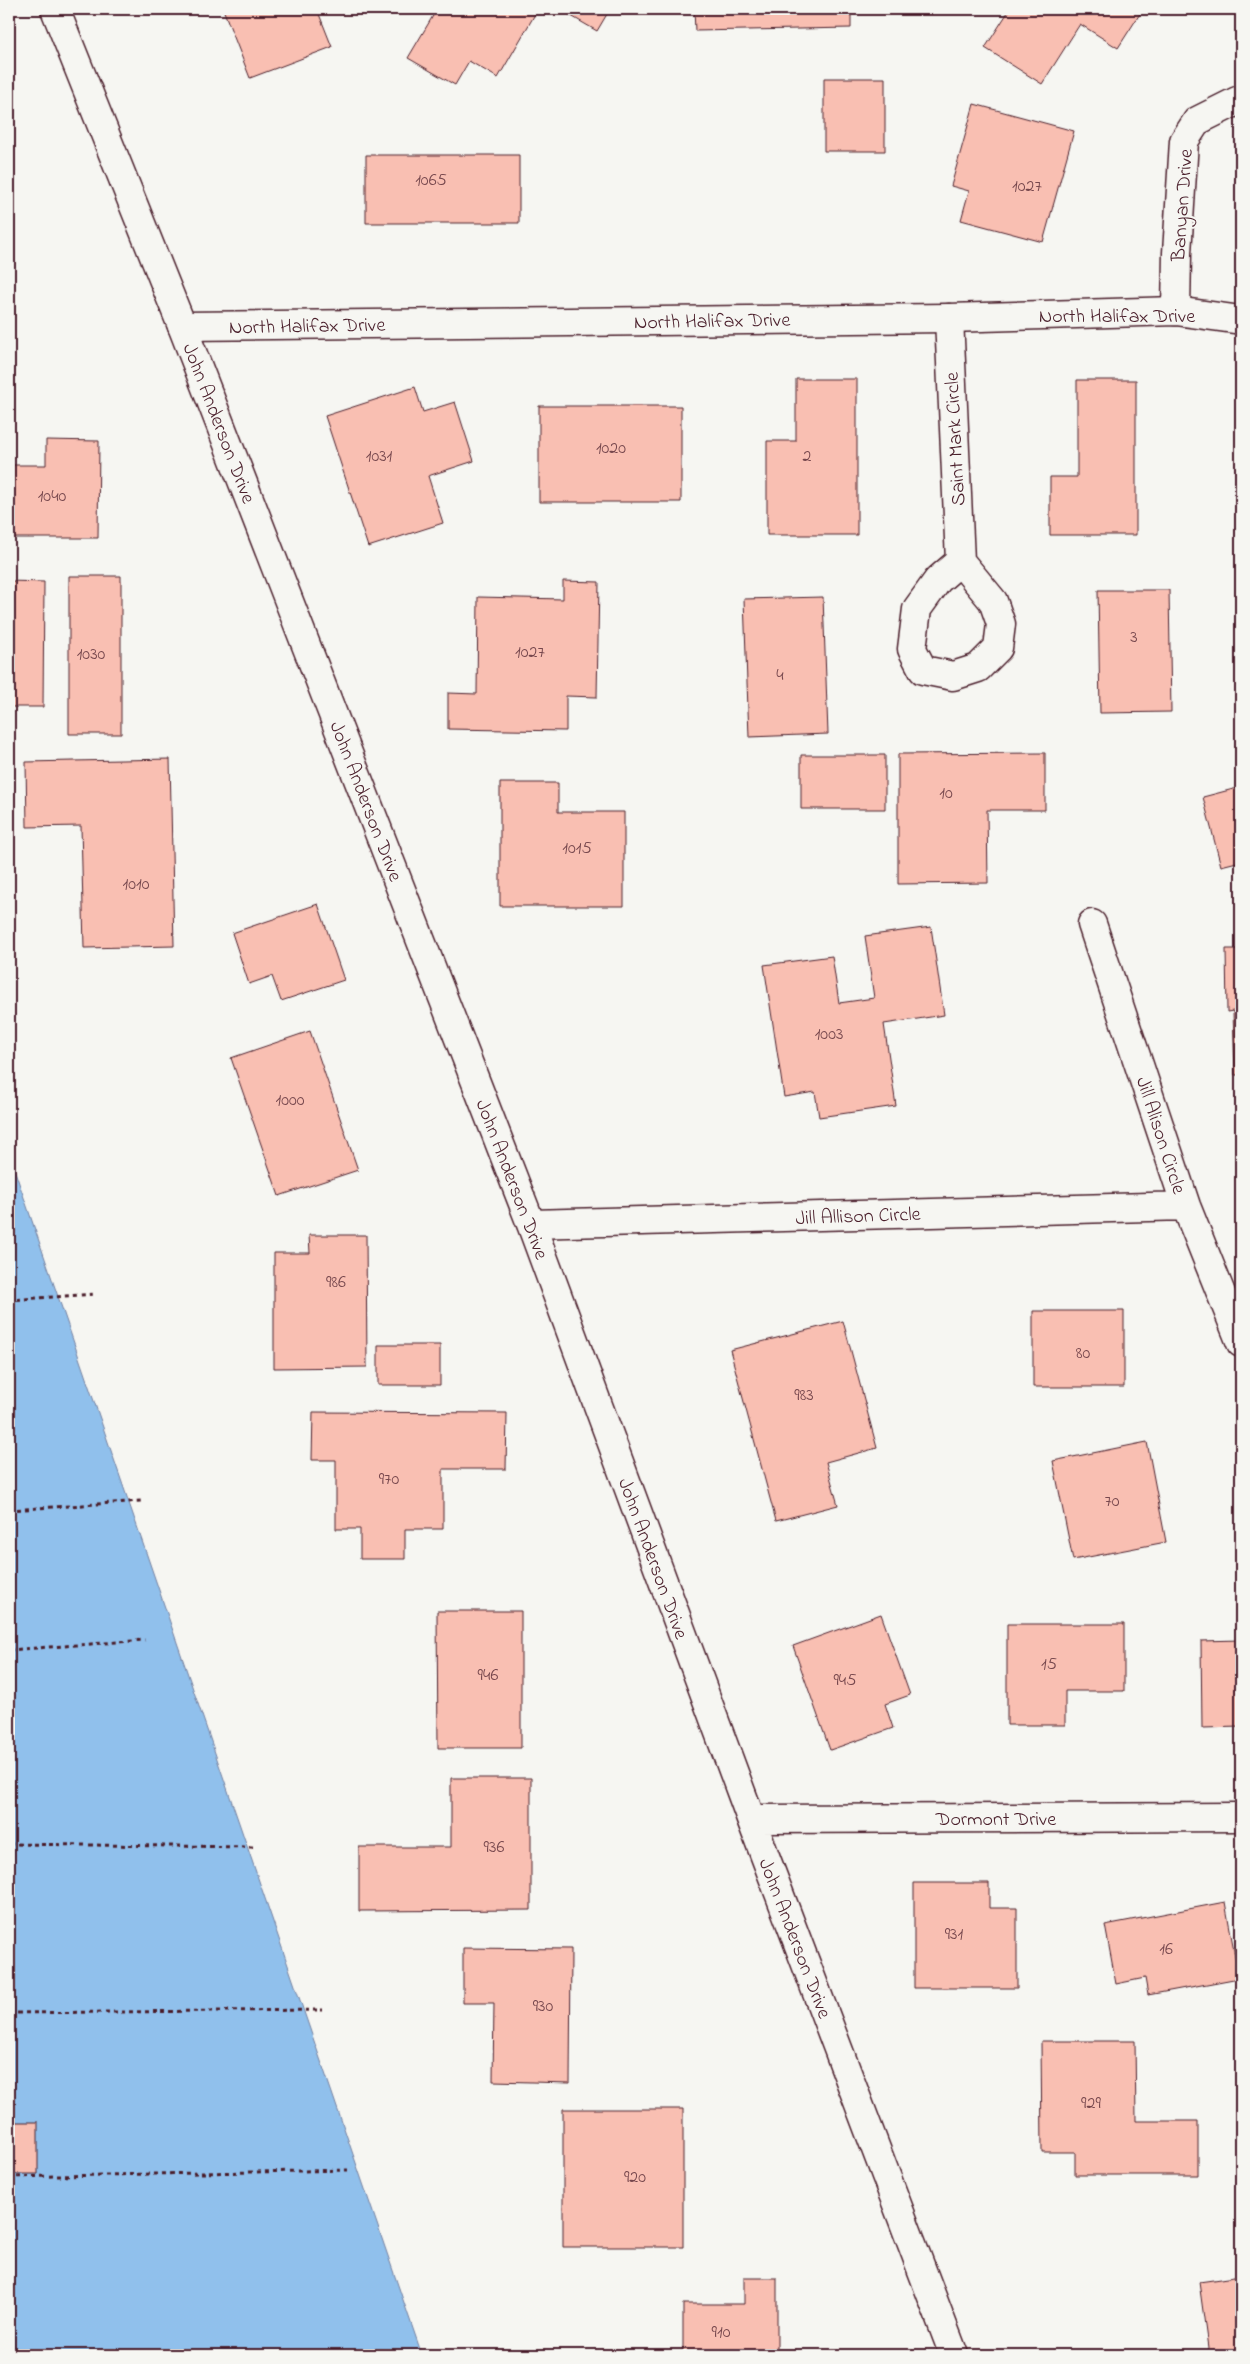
<svg xmlns="http://www.w3.org/2000/svg" width="1250" height="2364" font-family="'Indie Flower',sans-serif">
  <style>
    .water { fill: #90c0ec; stroke: #74809f }
    .building { fill: #f9bfb2; stroke: #4a1f2b }
    .lines { fill: none; stroke-linecap: round; stroke-linejoin: round }
    .street-casing { stroke: #4a1f2b; stroke-width: 31 }
    .secondary-casing { stroke: #4a1f2b; stroke-width: 31 }
    .path { stroke: #4a1f2b; stroke-width: 3; stroke-dasharray: 4 4; stroke-linecap: butt }
    .street { stroke: #f6f6f2; stroke-width: 28 }
    .secondary { stroke: #f6f6f2; stroke-width: 28 }
    .labels { text-anchor: middle; stroke-width: 4; stroke-linejoin: round; paint-order: stroke }
    .number-label { font-size: 18px; fill: #76474d }
    .street-label { font-size: 20px; fill: #4a1f2b; stroke: #f6f6f2 }
  </style>
  <rect width="100%" height="100%" fill="#f6f6f2"/>
  <filter id="ink" filterUnits="userSpaceOnUse"><feTurbulence type="fractalNoise" baseFrequency=".02" numOctaves="2"/><feDisplacementMap in="SourceGraphic" scale="10" xChannelSelector="R" yChannelSelector="G"/><feConvolveMatrix kernelMatrix="1 2 1 2 8 2 1 2 1" color-interpolation-filters="sRGB"/></filter>
  <g filter="url(#ink)">
    <path class="water" d="M 9,1154 L 422,2355 L 9,2355 Z"/>
    <path class="building" d="M 223,9 L 317,9 L 332,47 L 250,78 Z
      M 437,9 L 538,9 L 498,78 L 469,61 L 455,85 L 408,58 Z
      M 559,9 L 610,9 L 597,31 Z
      M 694,9 L 851,9 L 851,28 L 695,31 Z
      M 1010,9 L 1143,9 L 1118,48 L 1080,24 L 1042,84 L 985,48 Z
      M 1182,9 L 1241,9 L 1241,11 L 1182,12 Z
      M 824,78 L 885,78 L 885,151 L 824,151 Z
      M 974,104 L 1074,131 L 1043,242 L 961,220 L 969,191 L 951,186 Z
      M 366,155 L 519,155 L 519,223 L 366,223 Z
      M 796,379 L 857,379 L 857,535 L 767,535 L 767,441 L 796,441 Z
      M 1077,380 L 1136,380 L 1136,535 L 1050,535 L 1050,477 L 1077,477 Z
      M 415,387 L 423,412 L 455,402 L 474,461 L 428,476 L 443,523 L 368,547 L 325,416 Z
      M 539,406 L 681,406 L 681,502 L 539,502 Z
      M 46,440 L 99,441 L 98,538 L 12,538 L 13,512 L 9,512 L 9,465 L 46,465 Z
      M 69,576 L 121,576 L 121,734 L 69,734 Z
      M 9,581 L 44,582 L 43,707 L 9,707 Z
      M 563,581 L 599,582 L 597,697 L 566,696 L 566,731 L 448,729 L 448,693 L 477,694 L 478,597 L 563,599 Z
      M 1098,590 L 1169,590 L 1171,712 L 1100,713 Z
      M 823,597 L 828,734 L 749,737 L 744,599 Z
      M 1045,753 L 1045,810 L 987,810 L 988,883 L 898,884 L 898,754 Z
      M 801,755 L 885,755 L 885,809 L 801,809 Z
      M 170,759 L 174,946 L 84,948 L 81,826 L 27,827 L 26,762 Z
      M 500,783 L 558,783 L 558,812 L 624,812 L 624,906 L 500,906 Z
      M 1241,787 L 1241,861 L 1221,866 L 1203,797 Z
      M 318,904 L 344,980 L 281,1001 L 272,976 L 249,984 L 232,933 Z
      M 931,927 L 944,1015 L 884,1024 L 896,1106 L 819,1117 L 815,1092 L 784,1097 L 764,965 L 832,956 L 839,1003 L 874,998 L 865,936 Z
      M 1226,949 L 1241,949 L 1241,1075 L 1235,1075 L 1233,1011 L 1227,1012 Z
      M 310,1031 L 358,1170 L 279,1196 L 231,1058 Z
      M 309,1235 L 366,1235 L 367,1367 L 274,1368 L 274,1253 L 310,1253 Z
      M 1033,1311 L 1124,1311 L 1124,1387 L 1033,1387 Z
      M 843,1321 L 877,1448 L 826,1462 L 838,1505 L 776,1521 L 730,1350 Z
      M 378,1345 L 440,1345 L 440,1385 L 378,1385 Z
      M 313,1412 L 507,1413 L 506,1469 L 443,1469 L 443,1529 L 405,1529 L 405,1559 L 360,1559 L 360,1529 L 336,1529 L 336,1460 L 312,1460 Z
      M 1147,1442 L 1166,1542 L 1073,1560 L 1053,1461 Z
      M 437,1611 L 521,1611 L 521,1748 L 438,1748 Z
      M 881,1614 L 910,1695 L 885,1704 L 893,1728 L 830,1750 L 793,1646 Z
      M 1007,1624 L 1124,1624 L 1124,1691 L 1065,1691 L 1065,1725 L 1007,1725 Z
      M 1241,1640 L 1241,1727 L 1202,1728 L 1201,1641 Z
      M 451,1778 L 531,1778 L 531,1910 L 359,1911 L 359,1847 L 451,1847 Z
      M 914,1883 L 989,1883 L 989,1908 L 1017,1908 L 1017,1988 L 914,1988 Z
      M 1225,1902 L 1239,1978 L 1148,1995 L 1145,1978 L 1116,1984 L 1105,1925 Z
      M 463,1948 L 571,1949 L 570,2083 L 493,2081 L 494,2003 L 463,2003 Z
      M 1041,2041 L 1135,2041 L 1136,2121 L 1198,2121 L 1198,2175 L 1075,2175 L 1075,2152 L 1042,2152 Z
      M 563,2109 L 683,2109 L 683,2247 L 563,2247 Z
      M 9,2122 L 38,2122 L 38,2174 L 9,2174 Z
      M 1241,2276 L 1241,2355 L 1209,2355 L 1199,2282 Z
      M 744,2278 L 777,2278 L 777,2355 L 683,2355 L 683,2304 L 744,2304 Z"/>
    <g class="lines">
      <g class="street-casing">
        <path id="street" d="M 1176,311 L 1177,253 L 1184,141 L 1197,121 L 1237,101 L 1241,101
          M 949,318 L 960,561 L 938,580 L 917,609 L 912,649 L 923,670 L 953,676 L 978,668 L 998,648 L 1001,624 L 993,601 L 960,561
          M 182,326 L 531,1224 L 751,1819 L 954,2355
          M 1092,924 L 1186,1206 L 1241,1343
          M 531,1224 L 1186,1206
          M 751,1819 L 1241,1817"/>
      </g>
      <g class="secondary-casing">
        <path id="secondary" d="M 55,9 L 182,326 L 949,318 L 1176,311 L 1241,320"/>
      </g>
      <path class="path" d="M 9,1300 L 95,1294
        M 9,1510 L 142,1501
        M 9,1650 L 145,1640
        M 9,1844 L 254,1847
        M 9,2013 L 323,2010
        M 9,2177 L 348,2170"/>
      <use href="#street" class="street"/>
      <use href="#secondary" class="secondary"/>
    </g>
  </g>
  <g class="labels">
    <g class="number-label">
      <text x="431" y="185">1065</text>
      <text x="1027" y="191">1027</text>
      <text x="611" y="453">1020</text>
      <text x="379" y="461">1031</text>
      <text x="807" y="461">2</text>
      <text x="52" y="501">1040</text>
      <text x="1134" y="642">3</text>
      <text x="530" y="657">1027</text>
      <text x="91" y="659">1030</text>
      <text x="780" y="680">4</text>
      <text x="946" y="798">10</text>
      <text x="577" y="853">1015</text>
      <text x="136" y="889">1010</text>
      <text x="829" y="1039">1003</text>
      <text x="290" y="1105">1000</text>
      <text x="336" y="1287">986</text>
      <text x="1083" y="1358">80</text>
      <text x="804" y="1400">983</text>
      <text x="389" y="1484">970</text>
      <text x="1112" y="1506">70</text>
      <text x="1049" y="1669">15</text>
      <text x="488" y="1680">946</text>
      <text x="845" y="1685">945</text>
      <text x="494" y="1852">936</text>
      <text x="954" y="1939">931</text>
      <text x="1166" y="1954">16</text>
      <text x="543" y="2011">930</text>
      <text x="1091" y="2108">929</text>
      <text x="635" y="2182">920</text>
      <text x="721" y="2337">910</text>
    </g>
    <g class="street-label">
      <text transform="translate(1181 205) rotate(-86)" y="7">Banyan Drive</text>
      <text x="1117" y="322">North Halifax Drive</text>
      <text transform="translate(712 320) rotate(-1)" y="7">North Halifax Drive</text>
      <text transform="translate(307 325) rotate(-1)" y="7">North Halifax Drive</text>
      <text transform="translate(220 423) rotate(69)" y="7">John Anderson Drive</text>
      <text transform="translate(954 439) rotate(-93)" y="7">Saint Mark Circle</text>
      <text transform="translate(367 801) rotate(69)" y="7">John Anderson Drive</text>
      <text transform="translate(1162 1135) rotate(72)" y="7">Jill Alison Circle</text>
      <text transform="translate(513 1179) rotate(69)" y="7">John Anderson Drive</text>
      <text transform="translate(858 1215) rotate(-2)" y="7">Jill Allison Circle</text>
      <text transform="translate(654 1558) rotate(70)" y="7">John Anderson Drive</text>
      <text x="996" y="1825">Dormont Drive</text>
      <text transform="translate(796 1938) rotate(69)" y="7">John Anderson Drive</text>
    </g>
  </g>
  <rect width="1250" height="2364" fill="none" stroke="#f6f6f2" stroke-width="30"/>
  <rect x="15" y="15" width="1220" height="2334" fill="none" stroke="#4a1f2b" stroke-width="2" filter="url(#ink)"/>
</svg>
